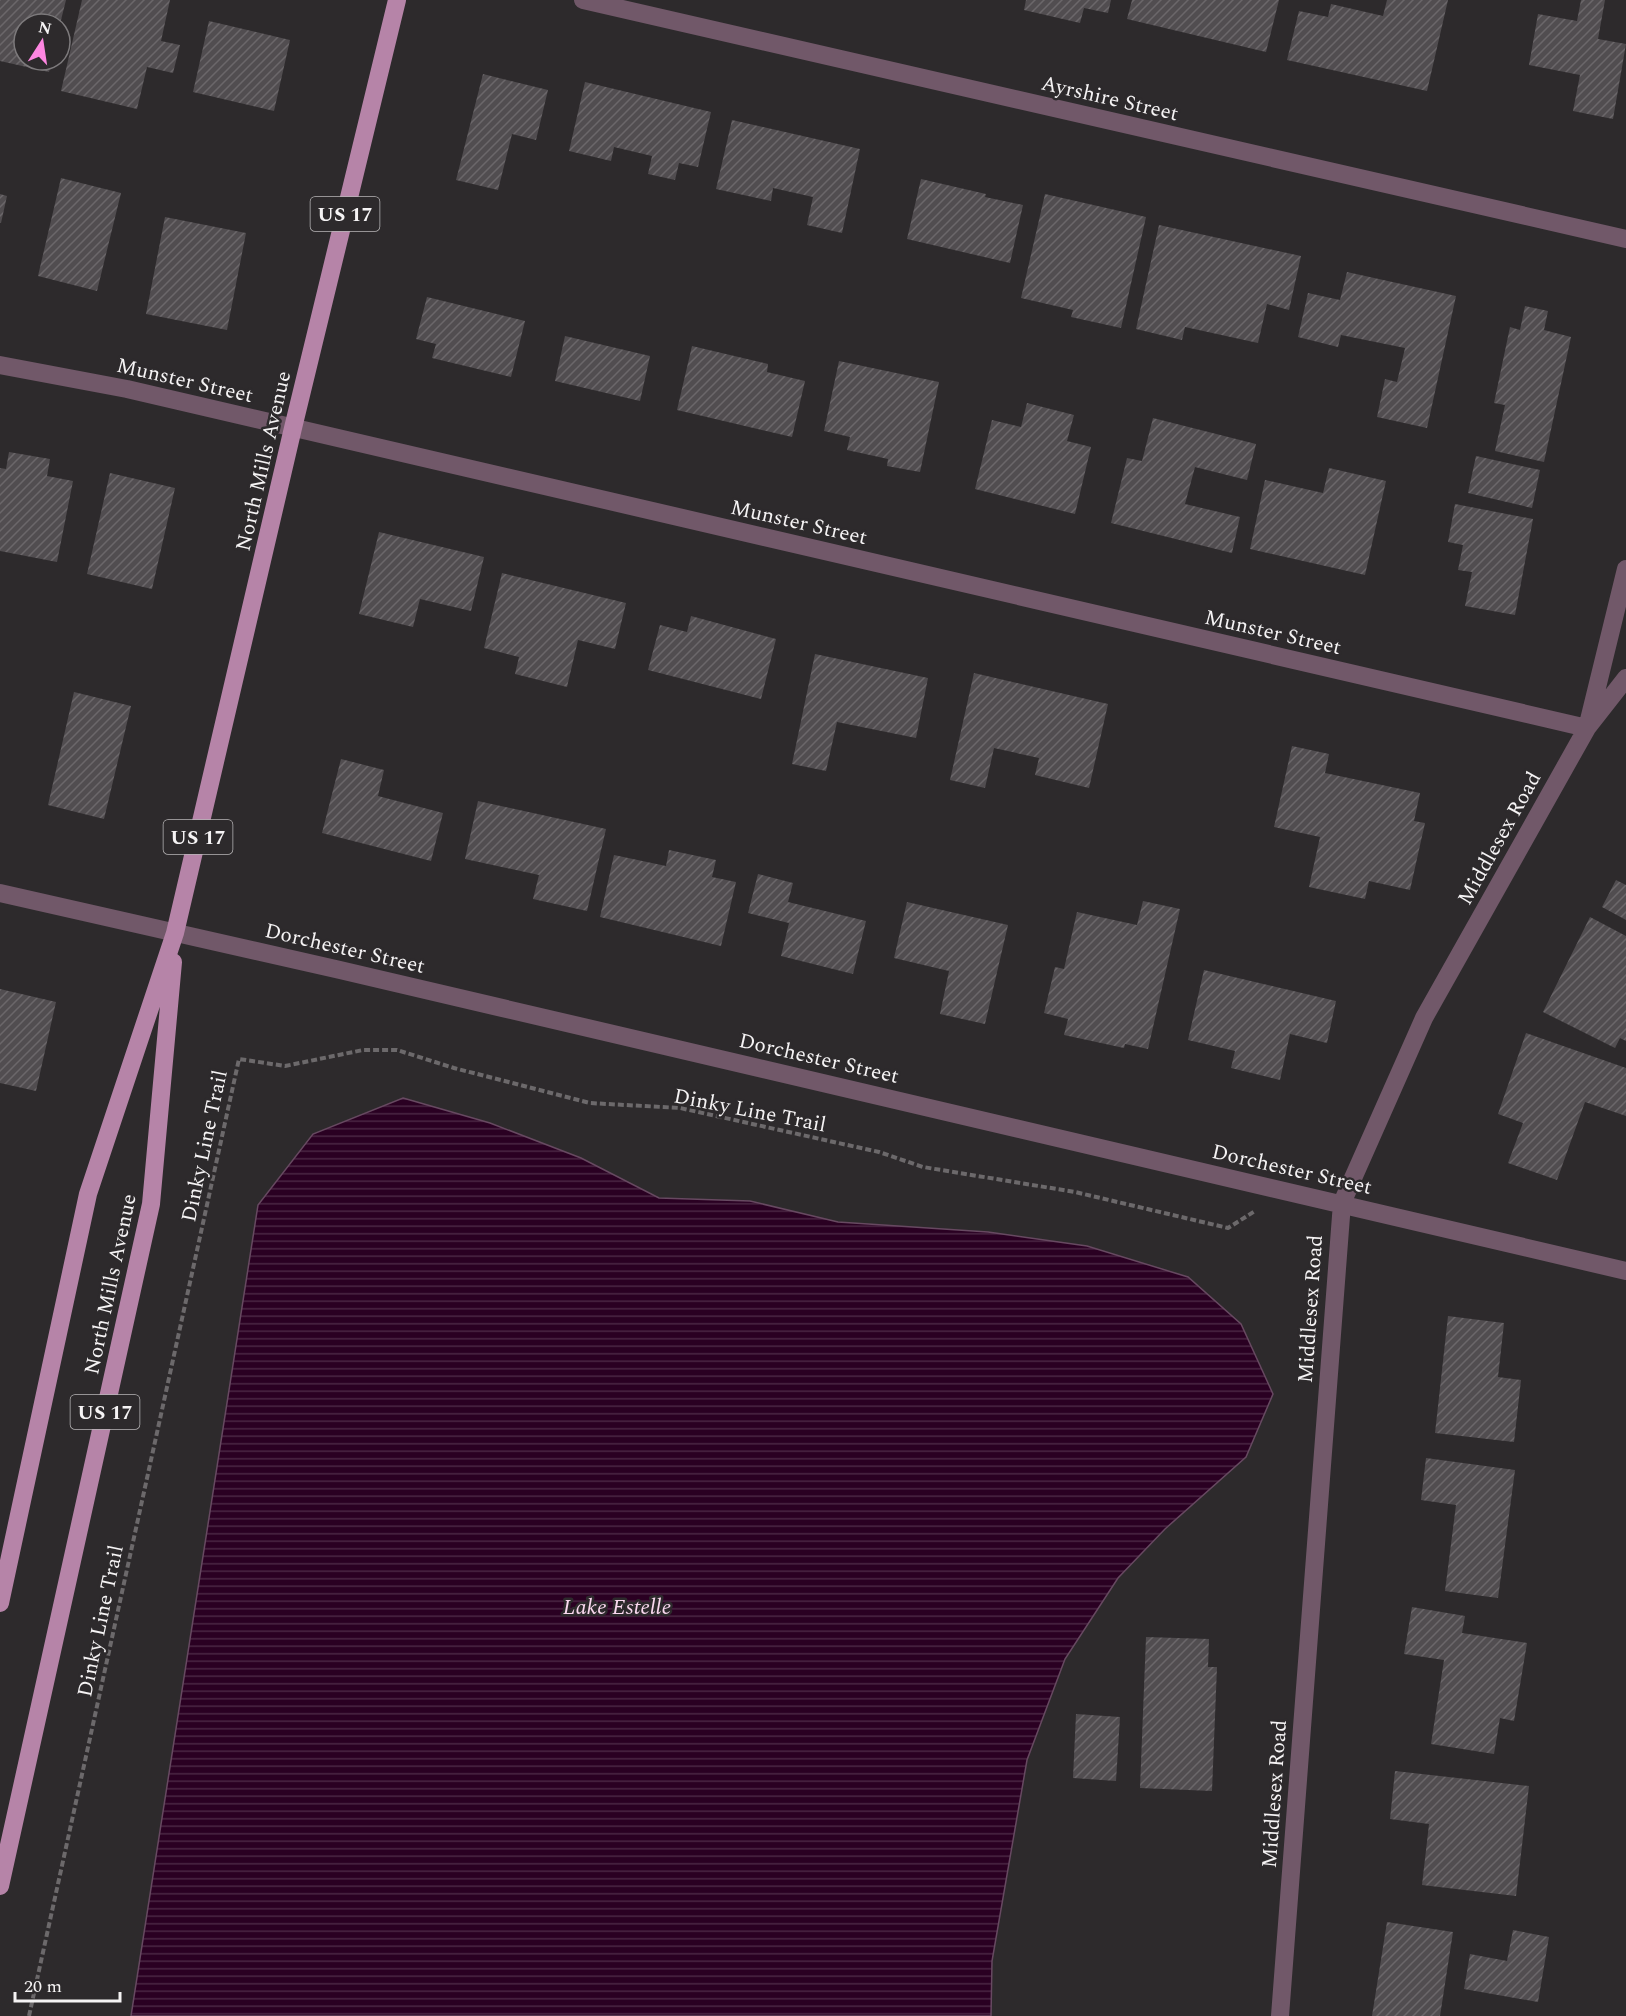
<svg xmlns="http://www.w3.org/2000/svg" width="1626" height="2016" font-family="Spectral,serif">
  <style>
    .water { fill: url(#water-rules); stroke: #674961; stroke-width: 1.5 }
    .building { fill: url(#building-hatch) }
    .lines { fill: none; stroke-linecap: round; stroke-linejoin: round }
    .path { stroke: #6c696b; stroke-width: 4; stroke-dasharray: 6 3; stroke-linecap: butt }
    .street { stroke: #715869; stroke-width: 18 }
    .primary { stroke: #b684a8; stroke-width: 18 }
    .labels { text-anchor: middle; stroke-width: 5; stroke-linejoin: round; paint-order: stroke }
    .shield { fill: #2d2a2c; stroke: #b9b7b8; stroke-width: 1.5 }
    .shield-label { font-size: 20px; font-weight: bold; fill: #f5f3f4 }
    .street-label { font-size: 21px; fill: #f5f3f4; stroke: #2d2a2c }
    .water-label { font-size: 22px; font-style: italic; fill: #fad8ef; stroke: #2d2a2c }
  </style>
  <defs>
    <pattern id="water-rules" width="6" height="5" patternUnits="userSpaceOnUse" patternTransform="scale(1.5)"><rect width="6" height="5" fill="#2a0022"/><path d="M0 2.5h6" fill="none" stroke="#4a2643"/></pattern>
    <pattern id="building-hatch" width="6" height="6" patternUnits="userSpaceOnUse" patternTransform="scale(1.5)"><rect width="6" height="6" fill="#514d50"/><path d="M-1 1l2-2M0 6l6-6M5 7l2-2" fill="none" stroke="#6b676a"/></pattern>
  </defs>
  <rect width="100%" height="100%" fill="#2d2a2c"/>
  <path class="water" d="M 403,1098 L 490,1123 L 581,1158 L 659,1198 L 750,1201 L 838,1222 L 988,1232 L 1087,1246 L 1188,1277 L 1241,1324 L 1273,1394 L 1246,1457 L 1165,1529 L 1118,1578 L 1065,1659 L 1027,1760 L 992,1961 L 991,2016 L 131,2016 L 258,1205 L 313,1134 Z"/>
  <path class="building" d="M 0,0 L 66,0 L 60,24 L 24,24 L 24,60 L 52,60 L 49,72 L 0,61 Z
    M 82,0 L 170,0 L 161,41 L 180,45 L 173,73 L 147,67 L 137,109 L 61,91 Z
    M 1026,0 L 1111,0 L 1108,13 L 1084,8 L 1080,23 L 1024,10 Z
    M 1132,0 L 1279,0 L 1266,52 L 1127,19 Z
    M 1387,0 L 1448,0 L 1427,91 L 1287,60 L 1299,11 L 1328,17 L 1331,4 L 1383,16 Z
    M 1581,0 L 1605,0 L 1598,39 L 1626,44 L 1613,119 L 1573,111 L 1580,75 L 1529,65 L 1538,14 L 1577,21 Z
    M 209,21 L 290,40 L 274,111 L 193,92 Z
    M 483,74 L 548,90 L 536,140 L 512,134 L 498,190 L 456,180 Z
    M 585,82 L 711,112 L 698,167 L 679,163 L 675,180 L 648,174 L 652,156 L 614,147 L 611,161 L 569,151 Z
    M 732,120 L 860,149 L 842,233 L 807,225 L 813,197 L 773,188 L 771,201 L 716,189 Z
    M 61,178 L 121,193 L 97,291 L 38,276 Z
    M 921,179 L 986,194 L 985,197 L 1023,205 L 1010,263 L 907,239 Z
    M 0,194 L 7,196 L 1,223 L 0,223 Z
    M 1045,194 L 1146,217 L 1121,328 L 1071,317 L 1073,310 L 1021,298 Z
    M 165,217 L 246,233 L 227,330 L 146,314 Z
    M 1159,225 L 1301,256 L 1289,310 L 1267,304 L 1258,343 L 1185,327 L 1182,340 L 1136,329 Z
    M 1347,272 L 1456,296 L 1427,428 L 1377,417 L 1385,379 L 1397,382 L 1405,348 L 1341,335 L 1338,347 L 1298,337 L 1308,293 L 1340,300 Z
    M 427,297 L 525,321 L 511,377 L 432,358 L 436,344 L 416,339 Z
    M 1525,306 L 1548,311 L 1544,330 L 1571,337 L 1544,462 L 1495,451 L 1505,405 L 1494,403 L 1510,327 L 1520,330 Z
    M 565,336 L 650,356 L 640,401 L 555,381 Z
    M 692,346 L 768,364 L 767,372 L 805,381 L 792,437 L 677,410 Z
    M 839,361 L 939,382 L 920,472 L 887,466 L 888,459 L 847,450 L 850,437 L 824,431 Z
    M 1027,403 L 1074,415 L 1067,441 L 1091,447 L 1075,514 L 975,489 L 992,420 L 1021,427 Z
    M 1153,418 L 1256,444 L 1247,480 L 1195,467 L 1185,504 L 1240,517 L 1232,553 L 1111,523 L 1127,458 L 1142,461 Z
    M 9,452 L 50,459 L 47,476 L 73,481 L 57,562 L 0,551 L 0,468 L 6,469 Z
    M 1476,456 L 1540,470 L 1532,508 L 1468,493 Z
    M 1329,468 L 1386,481 L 1365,575 L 1250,549 L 1265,480 L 1323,493 Z
    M 110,473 L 175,488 L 152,589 L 87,574 Z
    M 1455,504 L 1533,519 L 1515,615 L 1465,606 L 1472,572 L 1458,570 L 1463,545 L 1448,542 Z
    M 379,532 L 484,557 L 471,611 L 420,599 L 413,627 L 359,614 Z
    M 502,573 L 626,603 L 615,649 L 578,640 L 567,687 L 515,674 L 519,657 L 484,648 Z
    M 691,616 L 776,639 L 761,699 L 648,670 L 660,625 L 687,632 Z
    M 815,654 L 928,678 L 916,738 L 837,722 L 826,771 L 792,764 Z
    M 974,673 L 1108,704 L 1089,788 L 1035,775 L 1039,758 L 994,748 L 985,788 L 950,780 Z
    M 74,692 L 131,706 L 104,819 L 48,805 Z
    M 1292,746 L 1329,754 L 1325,773 L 1420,793 L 1414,821 L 1425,823 L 1410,890 L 1369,881 L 1365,899 L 1309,887 L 1320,837 L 1274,827 Z
    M 341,759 L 384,770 L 378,796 L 443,813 L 431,861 L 322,833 Z
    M 478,801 L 606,829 L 587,911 L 533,899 L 539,875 L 465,859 Z
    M 669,850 L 716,860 L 712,877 L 736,882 L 721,946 L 600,917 L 614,855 L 666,866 Z
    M 758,874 L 793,883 L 788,902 L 866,921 L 853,974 L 781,956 L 789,923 L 748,913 Z
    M 1616,880 L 1626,885 L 1626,920 L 1602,907 Z
    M 1143,901 L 1180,909 L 1148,1049 L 1125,1044 L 1124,1048 L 1064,1035 L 1068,1019 L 1044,1013 L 1055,967 L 1064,969 L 1077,912 L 1137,925 Z
    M 907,902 L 1008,925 L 985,1024 L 940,1014 L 949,971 L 894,958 Z
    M 1590,917 L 1626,936 L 1626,1041 L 1620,1038 L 1615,1048 L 1543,1012 Z
    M 1204,970 L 1336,1001 L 1327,1043 L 1290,1034 L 1280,1080 L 1231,1068 L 1235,1051 L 1188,1040 Z
    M 0,989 L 56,1002 L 36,1091 L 0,1083 Z
    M 1526,1033 L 1626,1068 L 1626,1116 L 1585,1102 L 1557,1180 L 1508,1163 L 1523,1123 L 1498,1114 Z
    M 1448,1316 L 1504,1323 L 1498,1377 L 1521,1380 L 1514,1442 L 1435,1433 Z
    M 1426,1458 L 1515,1470 L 1498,1598 L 1445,1591 L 1456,1505 L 1421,1500 Z
    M 1412,1607 L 1465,1616 L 1462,1633 L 1527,1643 L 1514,1721 L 1500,1718 L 1494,1754 L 1431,1744 L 1444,1660 L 1404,1654 Z
    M 1146,1637 L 1209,1639 L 1208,1667 L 1217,1667 L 1212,1791 L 1140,1788 Z
    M 1076,1714 L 1120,1717 L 1116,1781 L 1073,1778 Z
    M 1395,1771 L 1529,1786 L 1516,1896 L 1422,1885 L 1429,1824 L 1390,1819 Z
    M 1387,1922 L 1453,1932 L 1440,2016 L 1372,2016 Z
    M 1513,1930 L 1549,1937 L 1538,2002 L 1464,1989 L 1470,1954 L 1507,1961 Z"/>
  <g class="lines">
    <path class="path" d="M 29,2016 L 239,1059 L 285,1066 L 363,1050 L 397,1050 L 454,1068 L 590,1103 L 680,1108 L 879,1152 L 923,1167 L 1075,1192 L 1228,1228 L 1255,1211"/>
    <path class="street" d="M 583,0 L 1626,239
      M 0,365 L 127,389 L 1587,728
      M 1589,720 L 1626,569
      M 0,893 C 543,1015 1085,1142 1626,1271
      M 1280,2016 L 1342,1203 L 1424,1018 L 1587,728 L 1626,678"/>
    <path class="primary" d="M 0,1603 L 88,1194 L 175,933 L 293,428 L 397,0
      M 0,1886 L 151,1204 L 173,962"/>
  </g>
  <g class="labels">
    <g class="shield">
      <rect x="310.5" y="197" width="69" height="34" rx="4.5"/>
      <rect x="163.5" y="820" width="69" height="34" rx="4.5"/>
      <rect x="70.5" y="1395" width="69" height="34" rx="4.5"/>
    </g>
    <g class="shield-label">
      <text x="345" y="221">US 17</text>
      <text x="198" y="844">US 17</text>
      <text x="105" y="1419">US 17</text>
    </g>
    <g class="street-label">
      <text transform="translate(1110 98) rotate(13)" y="7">Ayrshire Street</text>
      <text transform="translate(185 380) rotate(13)" y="7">Munster Street</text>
      <text transform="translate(263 461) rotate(-77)" y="7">North Mills Avenue</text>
      <text transform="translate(799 522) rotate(13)" y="7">Munster Street</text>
      <text transform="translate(1273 632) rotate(13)" y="7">Munster Street</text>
      <text transform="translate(1499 838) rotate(-61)" y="7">Middlesex Road</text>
      <text transform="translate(345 948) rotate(13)" y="7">Dorchester Street</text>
      <text transform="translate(819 1058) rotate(13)" y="7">Dorchester Street</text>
      <text transform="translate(750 1110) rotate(11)" y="7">Dinky Line Trail</text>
      <text transform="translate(204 1146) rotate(-78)" y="7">Dinky Line Trail</text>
      <text transform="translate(1292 1169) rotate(13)" y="7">Dorchester Street</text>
      <text transform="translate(110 1284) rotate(-78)" y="7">North Mills Avenue</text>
      <text transform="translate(1310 1309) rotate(-86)" y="7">Middlesex Road</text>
      <text transform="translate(100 1621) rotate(-78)" y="7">Dinky Line Trail</text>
      <text transform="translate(1274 1794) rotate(-86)" y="7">Middlesex Road</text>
    </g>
    <g class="water-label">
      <text x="617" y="1614">Lake Estelle</text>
    </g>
  </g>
  <g transform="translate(42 42) rotate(12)"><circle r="28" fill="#2d2a2c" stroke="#7d7a7c" stroke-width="1.5"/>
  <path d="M0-4.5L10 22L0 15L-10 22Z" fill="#fe86e1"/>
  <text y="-9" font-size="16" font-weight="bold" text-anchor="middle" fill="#f5f3f4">N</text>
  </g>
  <path d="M15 1992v9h105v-9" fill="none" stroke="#f5f3f4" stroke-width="3"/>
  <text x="24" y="1992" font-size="18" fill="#f5f3f4" stroke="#2d2a2c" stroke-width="4.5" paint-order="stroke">20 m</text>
</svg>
